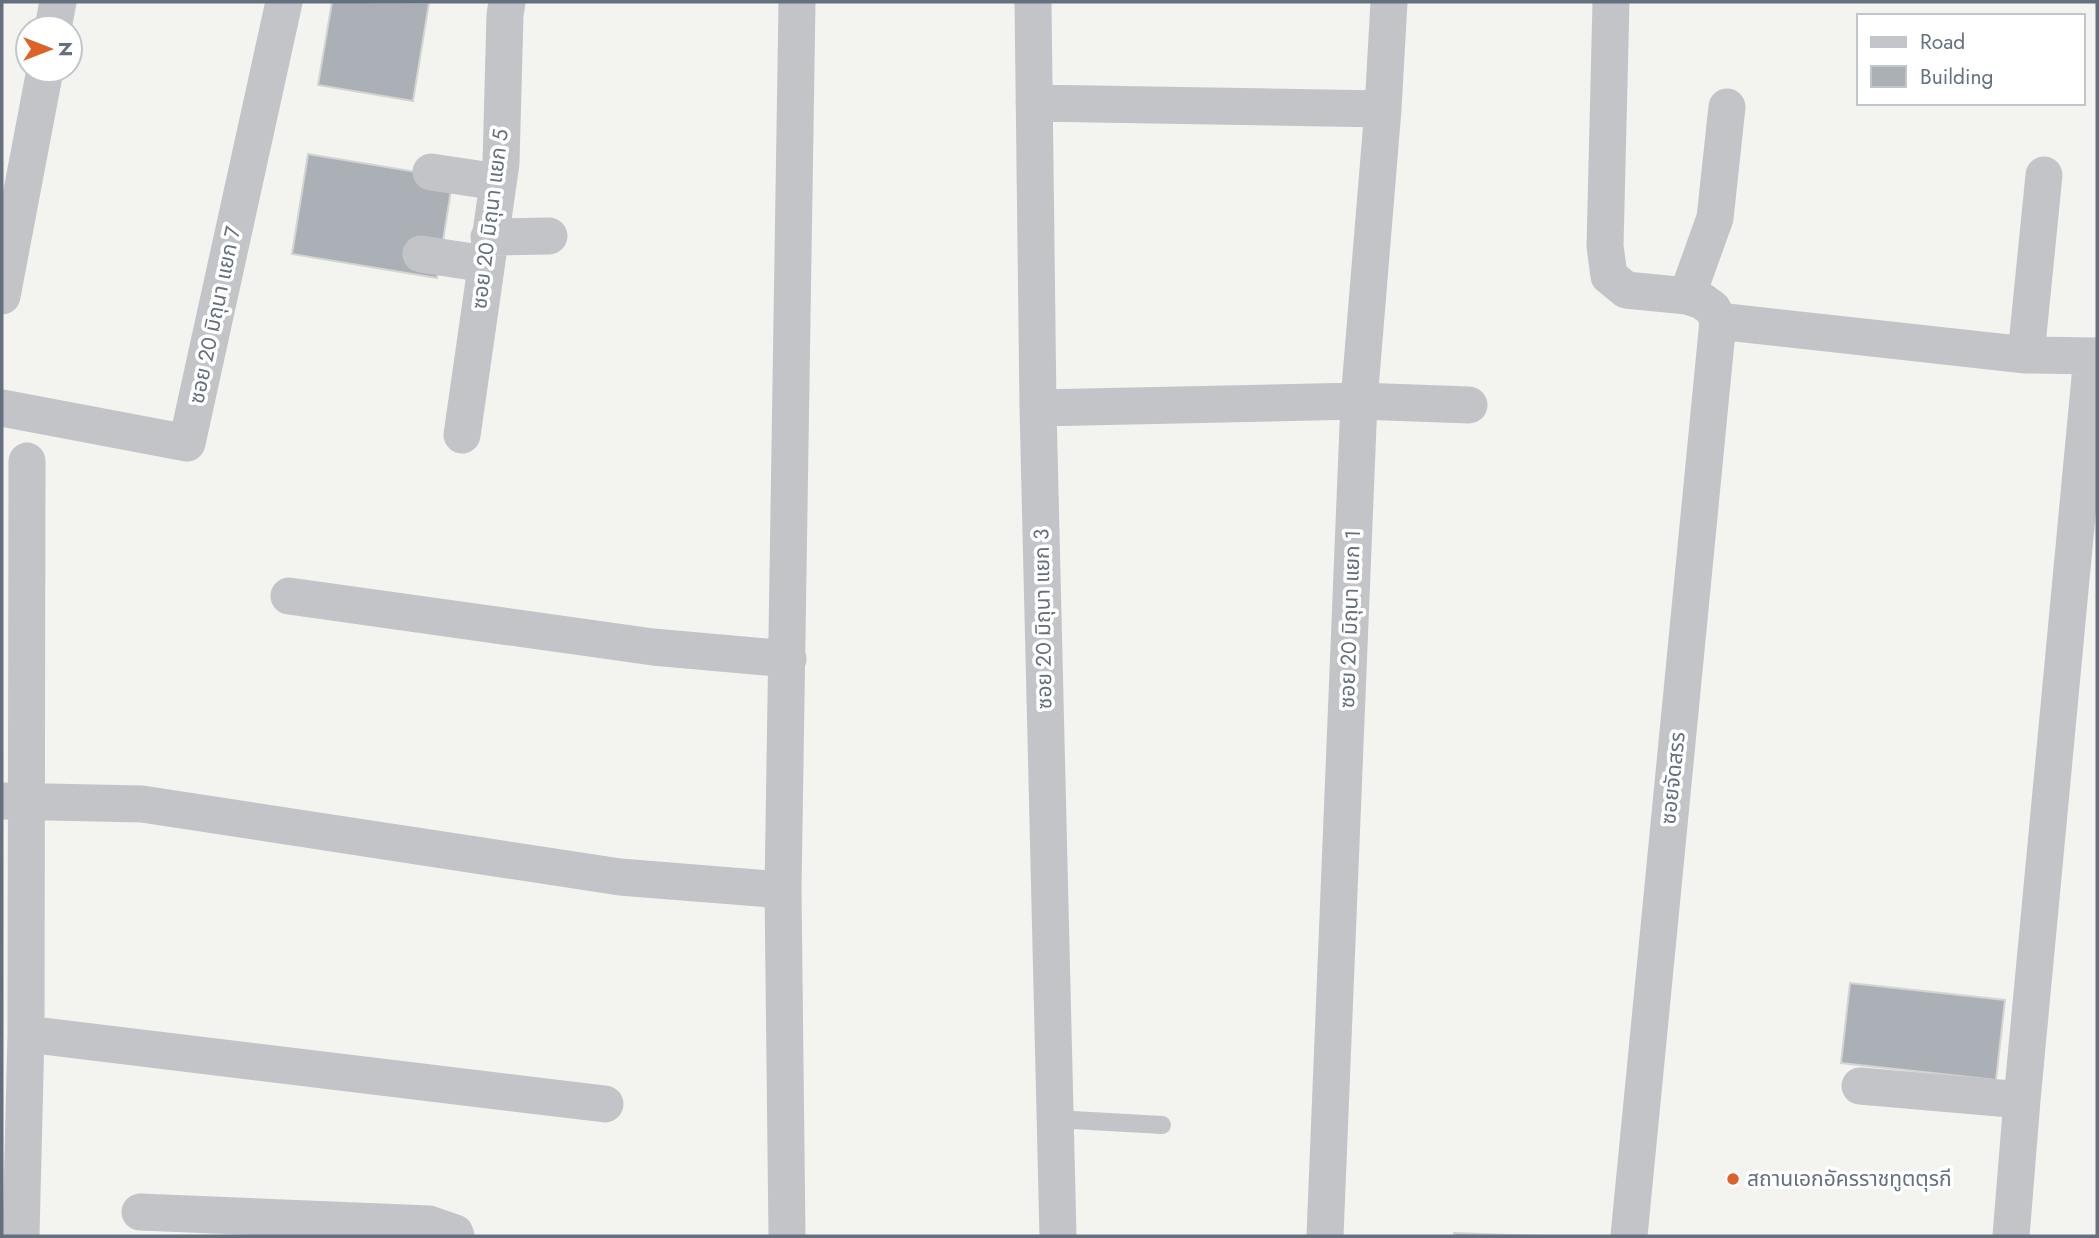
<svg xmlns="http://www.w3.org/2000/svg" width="2099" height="1238" font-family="Jost,'Noto Sans Thai',sans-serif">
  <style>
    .building { fill: #aab0b5; stroke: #d4d5d2; stroke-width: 2 }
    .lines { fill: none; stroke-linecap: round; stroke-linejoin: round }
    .service { stroke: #c2c4c8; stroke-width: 18 }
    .minor { stroke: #c2c4c8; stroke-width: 37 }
    .poi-dot { fill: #dc6228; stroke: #fff; stroke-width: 2.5 }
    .labels { text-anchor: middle; stroke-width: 7; stroke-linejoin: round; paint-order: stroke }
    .street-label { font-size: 21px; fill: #647080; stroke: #fff }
    .poi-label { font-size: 21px; fill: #647080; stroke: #fff; text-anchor: start }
  </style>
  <rect width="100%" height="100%" fill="#f3f4f0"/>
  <path class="building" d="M 332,2 L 429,3 L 413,101 L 318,85 Z
    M 308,154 L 453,178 L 437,278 L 292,254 Z
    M 1850,983 L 2005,1000 L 1996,1080 L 1841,1063 Z
    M 1454,1233 L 1542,1236 L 1454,1236 Z"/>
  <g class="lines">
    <path class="service" d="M 1055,1119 L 1162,1125"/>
    <path class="minor" d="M 1033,2 L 1038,408 L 1058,1236
      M 1611,2 L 1605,246 L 1609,276 L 1626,290 L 1687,296 L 1702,301 L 1713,309 L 1718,321
      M 53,28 L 58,2
      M 1034,103 L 1383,109
      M 431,172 L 498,182
      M 489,237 L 549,236
      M 421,254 L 485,264
      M 2,296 L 45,70
      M 1687,296 L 1715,218 L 1727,107
      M 2026,355 L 2044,175
      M 2,408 L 187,443 L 284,2
      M 1038,408 L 1359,401 L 1469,405
      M 462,435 L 501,163 L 505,15 L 507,2
      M 289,596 L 653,647 L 788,659
      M 2,801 L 142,804 L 620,877 L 783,890
      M 26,1034 L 605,1104
      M 1860,1086 L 2022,1100
      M 140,1212 L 429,1224 L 455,1233 L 456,1236
      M 21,1236 L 26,1034 L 27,461
      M 787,1236 L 783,890 L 797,2
      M 1325,1236 L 1359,401 L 1383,109 L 1389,2
      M 1629,1236 L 1718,321 L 2026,355 L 2097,356
      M 2011,1236 L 2022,1100 L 2092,356"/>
  </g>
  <circle class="poi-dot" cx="1733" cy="1179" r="7"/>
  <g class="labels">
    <g class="street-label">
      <text transform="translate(490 219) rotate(-83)" y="7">ซอย 20 มิถุนา แยก 5</text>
      <text transform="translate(215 315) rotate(-78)" y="7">ซอย 20 มิถุนา แยก 7</text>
      <text transform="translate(1043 619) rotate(-91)" y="7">ซอย 20 มิถุนา แยก 3</text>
      <text transform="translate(1350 619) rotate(-88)" y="7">ซอย 20 มิถุนา แยก 1</text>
      <text transform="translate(1673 778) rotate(-84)" y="7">ซอยจัดสรร</text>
    </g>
    <g class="poi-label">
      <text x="1747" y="1186">สถานเอกอัครราชทูตตุรกี</text>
    </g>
  </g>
  <rect width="2099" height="1238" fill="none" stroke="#647080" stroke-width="7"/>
  <rect x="1857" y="14" width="228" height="91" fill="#ffffff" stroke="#c1c6cc" stroke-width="2"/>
  <rect x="1871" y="37" width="35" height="10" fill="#c2c4c8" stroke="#c1c6cc" stroke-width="2"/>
  <text x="1920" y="49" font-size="21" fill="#647080">Road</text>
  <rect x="1871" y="66" width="35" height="21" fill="#aab0b5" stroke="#c1c6cc" stroke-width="2"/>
  <text x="1920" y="84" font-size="21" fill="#647080">Building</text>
  <g transform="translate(49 49) rotate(90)"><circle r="33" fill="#ffffff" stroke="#c1c6cc" stroke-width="2"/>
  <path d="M0-5L12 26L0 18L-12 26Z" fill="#dc6228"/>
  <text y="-10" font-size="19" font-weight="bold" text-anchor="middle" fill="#647080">N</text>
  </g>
</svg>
